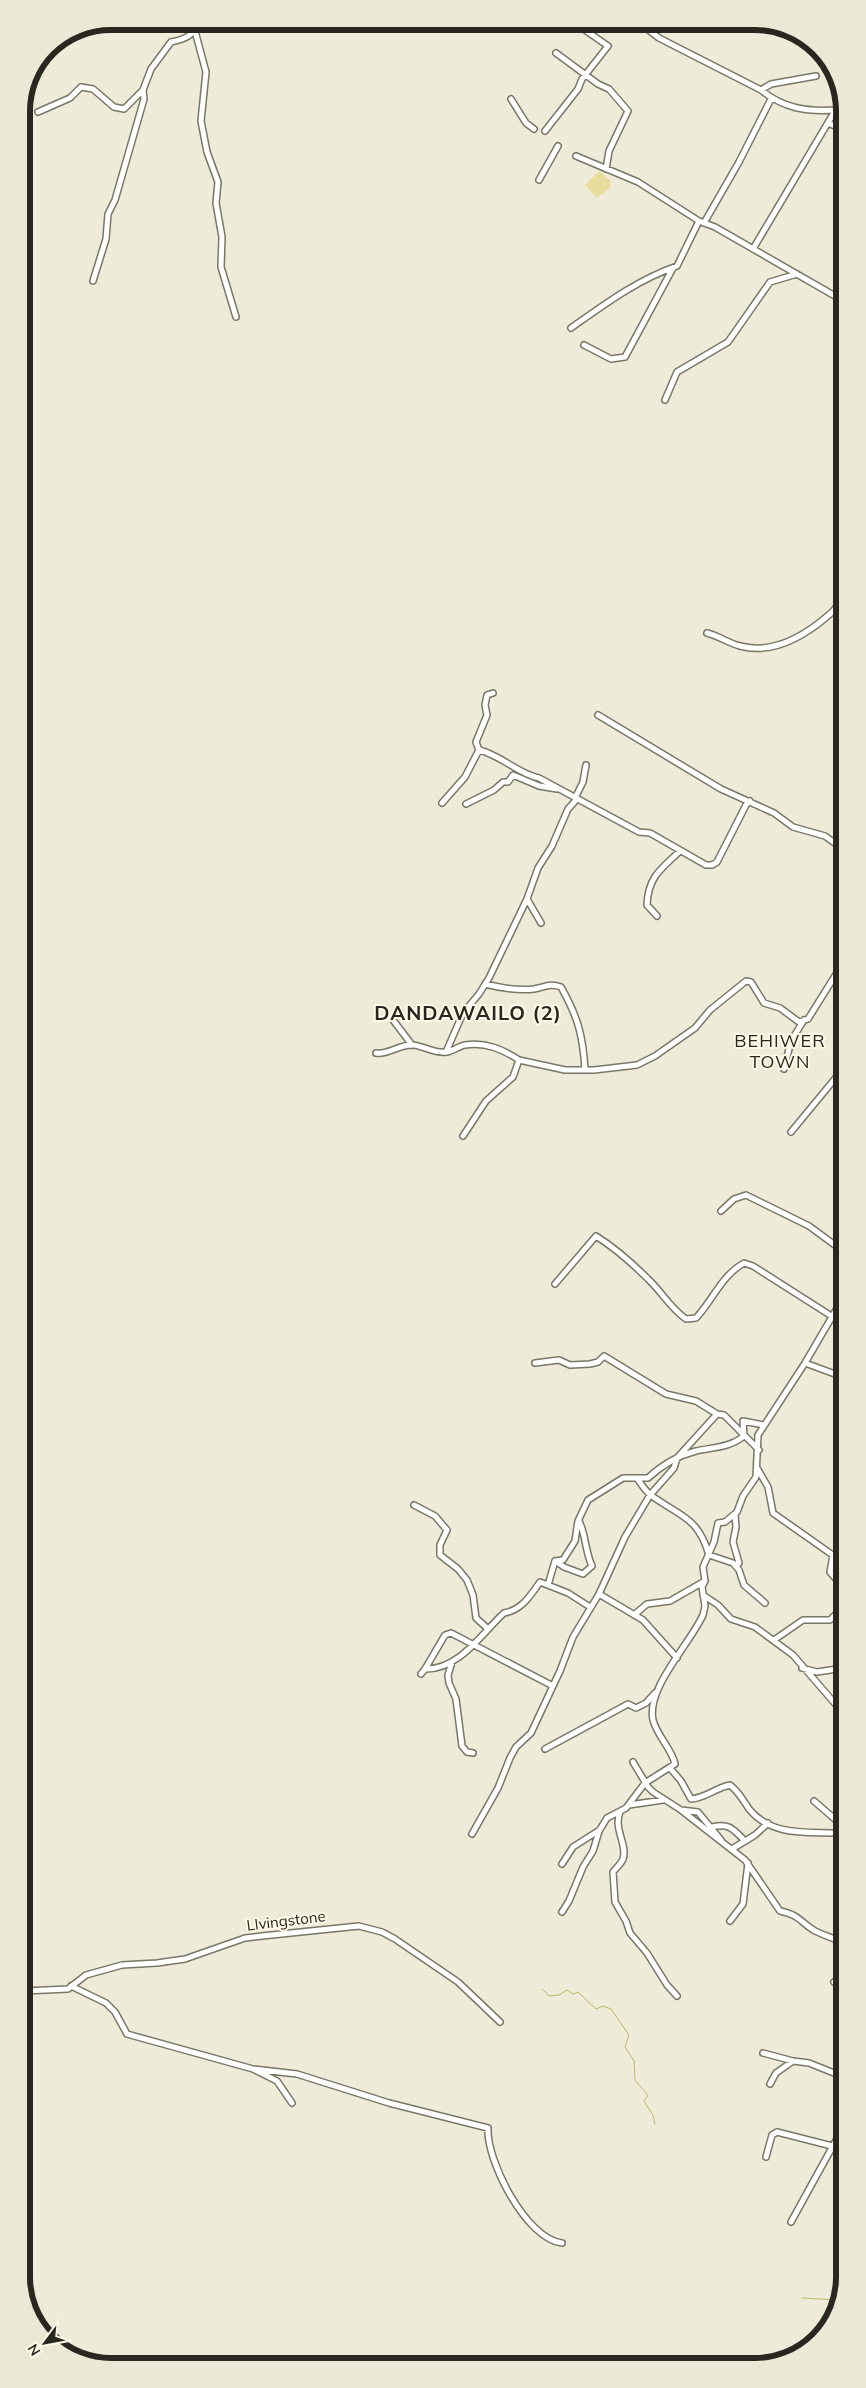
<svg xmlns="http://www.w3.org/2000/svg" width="866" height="2388" font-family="Mulish,sans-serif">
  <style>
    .green { fill: #e6dd9d }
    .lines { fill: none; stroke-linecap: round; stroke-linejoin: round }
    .stream { stroke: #c1b566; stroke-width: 1 }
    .street-casing { stroke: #797766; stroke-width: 8 }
    .street { stroke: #fff; stroke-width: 5 }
    .labels { text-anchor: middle; stroke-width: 4; stroke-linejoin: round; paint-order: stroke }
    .street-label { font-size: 15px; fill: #282720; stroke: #fcf9e6 }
    .quarter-label { font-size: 18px; letter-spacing: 1px; fill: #282720; stroke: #fcf9e6 }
    .district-label { font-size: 20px; font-weight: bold; letter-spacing: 1px; fill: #282720; stroke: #fcf9e6 }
    .rim { fill: none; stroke: #282720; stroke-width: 6 }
  </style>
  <rect width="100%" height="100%" fill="#eeecd9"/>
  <path class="green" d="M 599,171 L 610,180 L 610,188 L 597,198 L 585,185 Z"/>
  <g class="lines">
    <path class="stream" d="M 542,1989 L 549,1996 L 559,1995 L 567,1990 L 573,1994 L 578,1992 L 596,2009 L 603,2006 L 611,2009 L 629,2035 L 625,2047 L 634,2061 L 635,2080 L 647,2094 L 647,2097 L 644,2101 L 653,2115 L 655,2124
      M 802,2298 L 837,2300"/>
    <g class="street-casing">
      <path id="street" d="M 637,21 L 659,38 L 761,90 C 783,108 806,112 835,110
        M 195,31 L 206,72 L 201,121 L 207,152 L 218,182 L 216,203 L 222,237 L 221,267 L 236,317
        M 556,53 L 598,84 L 609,89 L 628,111 L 609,151 L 606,169
        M 143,90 L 151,69 L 171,42 C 186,39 193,36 199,21
        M 761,90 L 771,84 L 816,76
        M 511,99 L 526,123 L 534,129
        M 38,112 L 70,98 L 81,87 L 93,89 L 114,107 L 124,109 L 143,90 L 144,99 L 115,200 L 108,214 L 106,239 L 93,281
        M 828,123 L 842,129
        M 545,131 L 578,89 L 582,79 L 608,46 L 572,21
        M 576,156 L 638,182 L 699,221 L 715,227 L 842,300
        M 539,180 L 558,146
        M 704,223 L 739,162 L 771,99
        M 753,249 L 842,99
        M 571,328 C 605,304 637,280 677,266 L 699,221
        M 584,345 L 611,359 L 625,357 L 673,268
        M 665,400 L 677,372 L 728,342 L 770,282 L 797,274
        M 707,633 C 719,636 728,643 740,646 C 774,655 805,636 830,614 C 835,610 838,604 842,599
        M 598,715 L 721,789 L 774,813 L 793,827 L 825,836 L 843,849
        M 479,750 C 501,755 518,774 539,778 L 639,832 L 650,833 L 706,865 L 712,865 L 717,862 L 746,805 L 750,801
        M 575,798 L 583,782 L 586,765
        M 442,803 L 465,777 L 479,750 L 476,742 L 487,715 L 485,705 L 487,695 L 493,693
        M 466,804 L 494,790 L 503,782 L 508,782 L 513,775 L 539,786 L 557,789
        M 527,899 L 541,923
        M 657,916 L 647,905 C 648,877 661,869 680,851
        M 485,984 C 501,988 517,991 534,989 C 545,987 550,983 561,987 C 578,1017 583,1036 585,1070
        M 393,1020 L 412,1045
        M 446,1052 L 463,1013 L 479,994 L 489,978 L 527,899 L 538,868 L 552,846 L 568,809 L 577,799
        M 376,1053 C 389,1055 399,1044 413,1045 C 424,1046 435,1054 447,1052 C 453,1051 459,1046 465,1045 C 486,1042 502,1049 519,1060
        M 784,1069 L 791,1041 L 804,1020
        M 791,1132 L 843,1069
        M 463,1136 L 486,1101 L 513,1077 L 519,1060 L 565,1070 L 594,1070 L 637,1065 L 655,1056 L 695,1028 L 710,1010 L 746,981 L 751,982 L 764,1003 L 780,1008 L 799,1022 L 808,1019 L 843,963
        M 721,1211 L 734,1199 L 746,1195 L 809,1226 L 843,1251
        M 555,1284 L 596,1236 C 615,1248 632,1263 648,1279 C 662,1292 670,1308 686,1319 L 696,1318 C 713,1300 721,1276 744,1263 L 753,1266 L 833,1317
        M 535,1363 L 559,1360 L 570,1365 L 590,1364 L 598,1362 L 604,1356 L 666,1394 L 696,1401 L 717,1414
        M 805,1363 L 843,1377
        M 757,1468 L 768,1487 L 773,1513 L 844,1563
        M 637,1478 C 641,1484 646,1492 652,1496 C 681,1517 698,1517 709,1555 L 733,1563 L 739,1570 L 744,1585 L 765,1603
        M 840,1482 L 844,1475
        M 414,1505 L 435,1516 L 447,1530 L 440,1545 L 440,1555 L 458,1569 L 467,1580 L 473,1595 L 476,1618 L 487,1628
        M 735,1514 L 736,1527 L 733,1542 L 739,1563 L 736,1566
        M 833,1555 L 830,1572 L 844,1588
        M 555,1561 L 564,1567 L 583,1574 L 592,1566 C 585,1551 586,1535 579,1521
        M 548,1585 L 555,1561 L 563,1560 L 575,1541 L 578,1521 L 588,1500 L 623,1478 L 648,1478 C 662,1465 676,1456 696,1451 C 714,1447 729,1448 744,1436 L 743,1421 L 764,1425
        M 599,1594 L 643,1620 L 677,1658
        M 703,1595 L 718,1605 L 731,1619 L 755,1627 L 793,1655 L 844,1714
        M 634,1615 L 647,1604 L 670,1601 L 705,1581
        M 774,1640 L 803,1620 L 830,1620 L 844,1606
        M 452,1662 L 448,1675 L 449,1683 L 456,1699 L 462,1746 L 467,1752 L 473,1753
        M 802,1668 L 817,1672 L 844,1668
        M 425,1669 L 445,1635 L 451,1633 L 553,1686
        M 421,1674 L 425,1669 C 459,1670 481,1634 504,1613 C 522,1610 530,1596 540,1582 L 568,1593 L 590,1607
        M 545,1749 L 628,1704 L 636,1708 L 646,1703 L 655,1693
        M 633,1762 L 648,1787 L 653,1792 L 681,1810 L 745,1860 L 780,1911 C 800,1915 800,1922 815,1931 C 825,1936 835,1938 844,1944
        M 670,1768 L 681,1781 L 691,1799 C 706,1798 715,1788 730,1785 C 739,1792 743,1800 749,1809 C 770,1835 802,1832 832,1833
        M 814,1801 L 844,1827
        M 629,1805 L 663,1800
        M 681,1810 L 698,1812 L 721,1840
        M 620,1812 C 613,1829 628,1845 623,1859 C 621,1864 616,1868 613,1872 L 615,1902 L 626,1921 L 630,1933 L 647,1953 L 667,1985 L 677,1996
        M 712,1827 C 730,1823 733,1829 745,1841
        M 472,1834 L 498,1788 L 510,1758 L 516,1747 L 531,1733 L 560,1671 L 573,1637 L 599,1594 L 625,1537 L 650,1495 L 674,1468 L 677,1458 L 717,1414 L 724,1415 L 759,1450
        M 732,1849 L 755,1835 L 768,1823
        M 562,1864 L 573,1847 L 598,1831
        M 562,1912 L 569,1901 L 583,1867 L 593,1851 L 599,1831 L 607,1818 L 626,1808 L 645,1783 L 675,1764 C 672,1749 657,1736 653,1720 C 646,1688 690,1644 703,1615 L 705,1606 L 702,1587 L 705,1581 L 703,1567 L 714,1542 L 718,1523 L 725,1522 L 737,1512 L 743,1496 L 756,1477 L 758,1435 L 805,1363 L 843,1298
        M 730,1921 L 743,1904 L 748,1863
        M 834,1982 L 840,1978 L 844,1966
        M 71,1986 L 106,2003 L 115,2012 L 127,2034 L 253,2069 L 277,2081 L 292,2103
        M 24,1991 L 68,1989 L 86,1975 L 122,1965 L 157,1963 L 185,1959 L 245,1938 L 262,1936 L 359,1926 L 382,1932 L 395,1939 L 458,1982 L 500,2022
        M 838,2030 L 844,2024
        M 763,2053 L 793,2061
        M 253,2069 L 297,2074 L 389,2103 L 488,2128 C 486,2160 526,2239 562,2243
        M 770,2084 L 776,2073 L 793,2061 L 809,2063 L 844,2077
        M 766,2157 L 772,2135 L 777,2132 L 832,2146
        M 791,2222 L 845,2124"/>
    </g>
    <use href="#street" class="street"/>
  </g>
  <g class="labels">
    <g class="street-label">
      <text transform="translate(286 1921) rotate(-7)" y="5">LIvingstone</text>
    </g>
    <g class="quarter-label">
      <text x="780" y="1047">BEHIWER<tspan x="780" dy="21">TOWN</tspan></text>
    </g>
    <g class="district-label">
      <text x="468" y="1020">DANDAWAILO (2)</text>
    </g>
  </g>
  <path d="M0 0H866V2388H0ZM111 30H755A81 81 0 0 1 836 111V2277A81 81 0 0 1 755 2358H111A81 81 0 0 1 30 2277V111A81 81 0 0 1 111 30Z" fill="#ebe8d6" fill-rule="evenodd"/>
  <path class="rim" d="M111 30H755A81 81 0 0 1 836 111V2277A81 81 0 0 1 755 2358H111A81 81 0 0 1 30 2277V111A81 81 0 0 1 111 30Z"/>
  <g transform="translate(45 2343) rotate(238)" stroke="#fcf9e6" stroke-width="4" paint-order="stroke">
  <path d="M0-4L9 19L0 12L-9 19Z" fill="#282720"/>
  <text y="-8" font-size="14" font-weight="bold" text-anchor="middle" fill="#282720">N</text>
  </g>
</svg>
